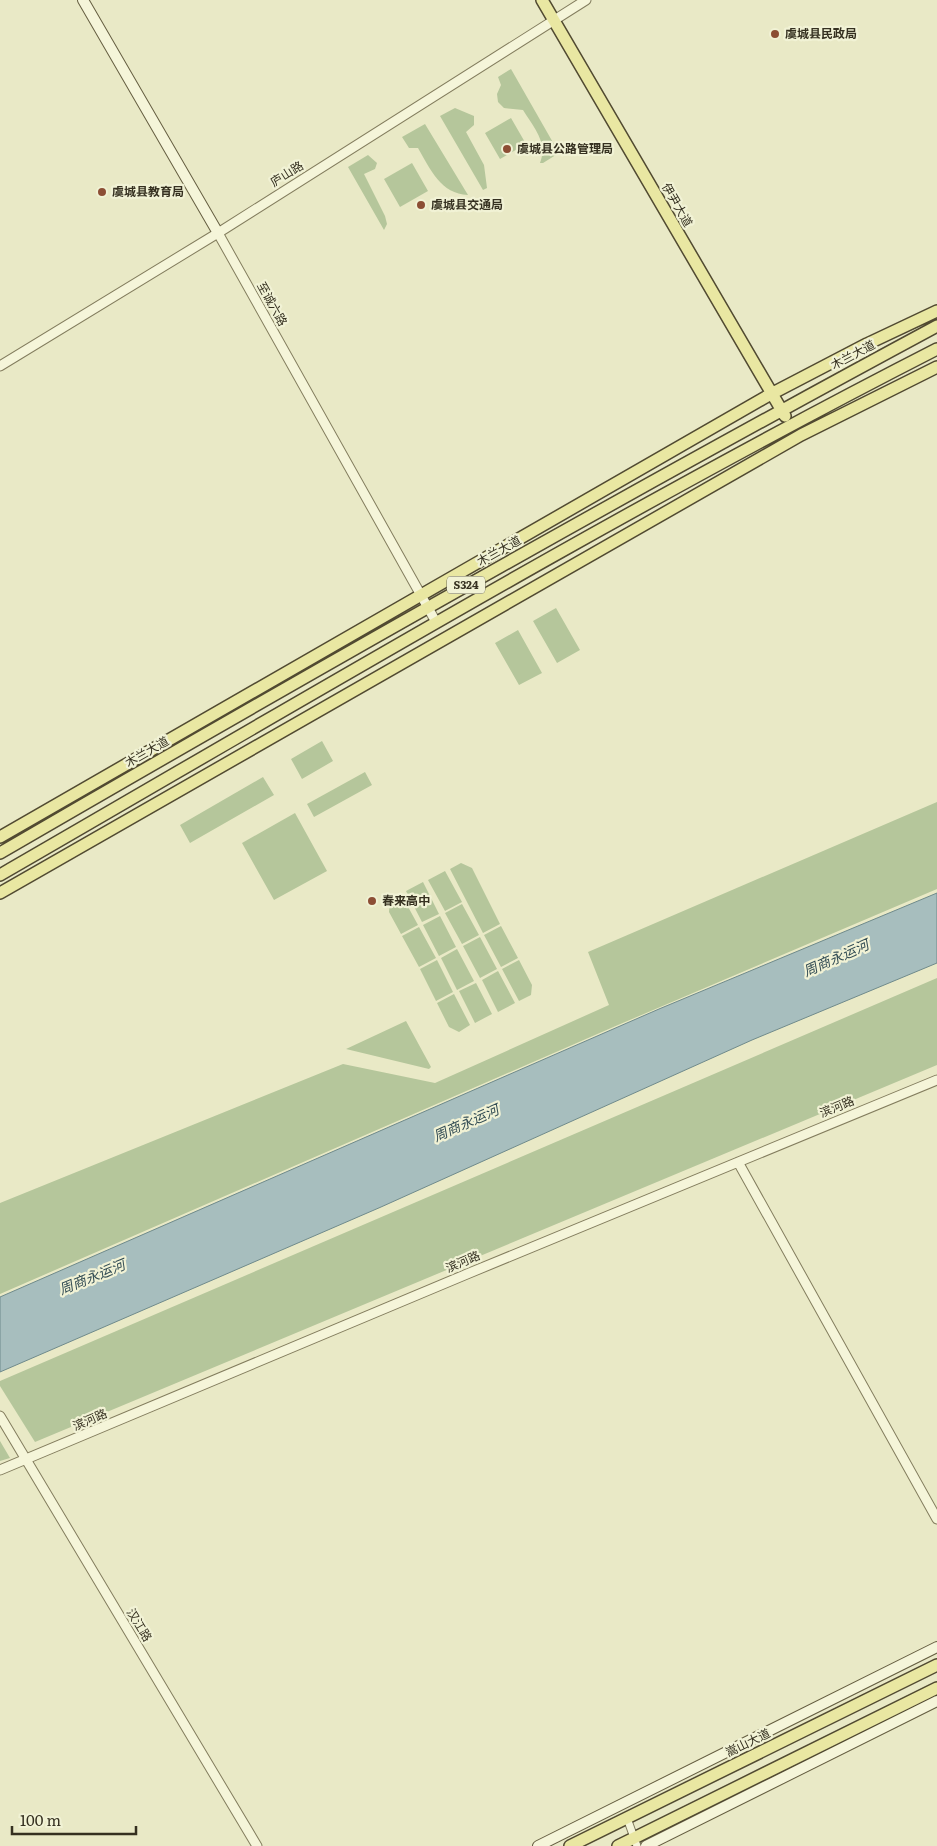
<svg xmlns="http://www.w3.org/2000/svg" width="937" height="1846" font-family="Literata,'Noto Sans SC',serif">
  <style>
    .green { fill: #b5c69b }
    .water { fill: #a7bebe; stroke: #6f8a8b }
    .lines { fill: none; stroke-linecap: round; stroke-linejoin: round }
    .minor-casing { stroke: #837d5e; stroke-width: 9 }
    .tertiary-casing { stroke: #837d5e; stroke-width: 11 }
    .secondary-casing { stroke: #655e41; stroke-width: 12 }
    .primary-casing { stroke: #514a31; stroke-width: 14 }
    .minor { stroke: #f5f5d9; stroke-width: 7 }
    .tertiary { stroke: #f5f5d9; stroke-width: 9 }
    .secondary { stroke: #f5f5d9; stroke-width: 10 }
    .primary { stroke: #e9e7a2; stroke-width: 11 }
    .poi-dot { fill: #8c4e34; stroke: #f1f2d5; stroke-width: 2 }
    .labels { text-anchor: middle; stroke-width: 4.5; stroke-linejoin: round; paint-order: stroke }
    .shield { fill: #f1f2d5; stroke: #6d6a56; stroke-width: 1 }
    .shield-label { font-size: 11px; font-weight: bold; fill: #353020 }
    .poi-label { font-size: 12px; font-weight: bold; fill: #353020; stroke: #f1f2d5; text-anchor: start }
    .street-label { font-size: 12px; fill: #353020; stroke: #f1f2d5 }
    .water-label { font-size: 14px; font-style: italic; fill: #314b53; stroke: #f1f2d5 }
  </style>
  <rect width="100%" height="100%" fill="#e9e9c6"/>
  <path class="green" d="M 511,69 L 559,153 L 543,163 L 540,163 C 548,142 534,128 523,110 L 504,108 L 498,102 L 497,94 L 501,85 L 498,77 Z
    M 455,108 L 474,116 L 474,125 L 466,132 L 484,165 L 487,188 L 483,190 L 440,116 Z
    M 511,118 L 526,144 L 500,159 L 485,133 Z
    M 425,124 L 468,195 C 441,194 430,169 418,148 L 409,148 L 402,137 Z
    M 368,155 L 377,163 L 375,169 L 364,174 L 385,216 L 387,224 L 384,230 L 348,167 Z
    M 412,163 L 428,191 L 400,207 L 384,179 Z
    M 556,608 L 580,650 L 557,663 L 533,621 Z
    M 518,630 L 542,673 L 519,685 L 495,643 Z
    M 322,741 L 333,761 L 302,779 L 291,759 Z
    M 365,772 L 372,785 L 314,817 L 307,804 Z
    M 263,777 L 274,795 L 190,843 L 180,825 Z
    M 937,802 L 937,889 L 618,1025 L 0,1294 L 0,1203 L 343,1064 L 435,1083 L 609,1005 L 588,952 Z
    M 295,813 L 327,871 L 274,900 L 242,843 Z
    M 461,863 L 472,868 L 500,924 L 483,933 L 450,869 Z
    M 445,871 L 462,902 L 445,911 L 428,880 Z
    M 423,882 L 439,914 L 422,922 L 406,891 Z
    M 401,894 L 418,925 L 401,934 L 389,912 L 390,900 Z
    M 462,904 L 479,935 L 462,944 L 445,913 Z
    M 440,916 L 456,947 L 439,956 L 423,925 Z
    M 501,926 L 518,958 L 501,967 L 484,935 Z
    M 419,927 L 436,958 L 419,967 L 402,936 Z
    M 480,937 L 497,969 L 480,978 L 463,946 Z
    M 457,949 L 474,981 L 457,990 L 441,958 Z
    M 437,960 L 453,992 L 436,1001 L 420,969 Z
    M 519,960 L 532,985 L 531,995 L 519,1001 L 502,969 Z
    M 498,971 L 515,1003 L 498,1012 L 482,980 Z
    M 937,978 L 937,1065 L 35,1442 L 0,1386 L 0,1381 Z
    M 476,983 L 492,1014 L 475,1023 L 459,991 Z
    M 454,994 L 470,1025 L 459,1032 L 449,1027 L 437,1003 Z
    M 406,1021 L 431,1067 L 429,1069 L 346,1049 Z
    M 0,1441 L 10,1458 L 0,1461 Z"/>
  <path class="water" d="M 937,893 L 937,963 L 752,1040 L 381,1207 L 0,1372 L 0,1297 L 659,1009 Z"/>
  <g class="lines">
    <g class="minor-casing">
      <path id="minor" d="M 627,1818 L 637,1846"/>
    </g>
    <g class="tertiary-casing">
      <path id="tertiary" d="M 218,233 L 436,622
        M 0,366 L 218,233 L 586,0
        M 738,1162 L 937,1519
        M 0,1416 L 257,1846
        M 0,1470 L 467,1274 L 937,1080"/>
    </g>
    <g class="secondary-casing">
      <path id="secondary" d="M 83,0 L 218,233
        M 538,1846 L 937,1647
        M 646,1846 L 937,1701"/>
    </g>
    <g class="primary-casing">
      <path id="primary" d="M 542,0 L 785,416
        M 0,837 L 771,394 L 867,344 L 937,311
        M 0,853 C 310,673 621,496 937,326
        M 0,875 C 310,696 618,512 937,349
        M 0,893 L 801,435 L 937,367
        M 570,1846 L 937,1665
        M 618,1846 L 937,1688"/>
    </g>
    <use href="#minor" class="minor"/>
    <use href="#tertiary" class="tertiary"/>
    <use href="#secondary" class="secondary"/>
    <use href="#primary" class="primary"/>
  </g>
  <g class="poi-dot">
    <circle cx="775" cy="34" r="5"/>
    <circle cx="507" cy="149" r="5"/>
    <circle cx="102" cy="192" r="5"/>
    <circle cx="421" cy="205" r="5"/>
    <circle cx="372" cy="901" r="5"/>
  </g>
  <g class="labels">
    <rect class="shield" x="447" y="576.5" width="38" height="17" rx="4"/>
    <g class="shield-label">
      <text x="466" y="589">S324</text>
    </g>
    <g class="poi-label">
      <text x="785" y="38">虞城县民政局</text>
      <text x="517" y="153">虞城县公路管理局</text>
      <text x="112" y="196">虞城县教育局</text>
      <text x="431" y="209">虞城县交通局</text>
      <text x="382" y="905">春来高中</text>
    </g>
    <g class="street-label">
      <text transform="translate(287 174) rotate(-32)" y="4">庐山路</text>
      <text transform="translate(677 205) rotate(60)" y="4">伊尹大道</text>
      <text transform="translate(272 304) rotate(61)" y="4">至诚六路</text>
      <text transform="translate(853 355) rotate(-28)" y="4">木兰大道</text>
      <text transform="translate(499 551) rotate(-29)" y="4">木兰大道</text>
      <text transform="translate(147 752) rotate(-30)" y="4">木兰大道</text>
      <text transform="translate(837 1107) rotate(-22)" y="4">滨河路</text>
      <text transform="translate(463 1262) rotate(-23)" y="4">滨河路</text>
      <text transform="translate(90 1420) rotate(-23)" y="4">滨河路</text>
      <text transform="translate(139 1625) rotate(59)" y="4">汉江路</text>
      <text transform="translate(748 1743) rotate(-26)" y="4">嵩山大道</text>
    </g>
    <g class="water-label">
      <text transform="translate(836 958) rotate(-24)" y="5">周商永运河</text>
      <text transform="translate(466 1123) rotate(-24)" y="5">周商永运河</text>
      <text transform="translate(92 1277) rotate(-22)" y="5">周商永运河</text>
    </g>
  </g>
  <path d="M12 1826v8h124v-8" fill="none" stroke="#353020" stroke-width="2.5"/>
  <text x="20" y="1826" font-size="15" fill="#353020" stroke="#f1f2d5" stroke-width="4" paint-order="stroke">100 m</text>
</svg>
